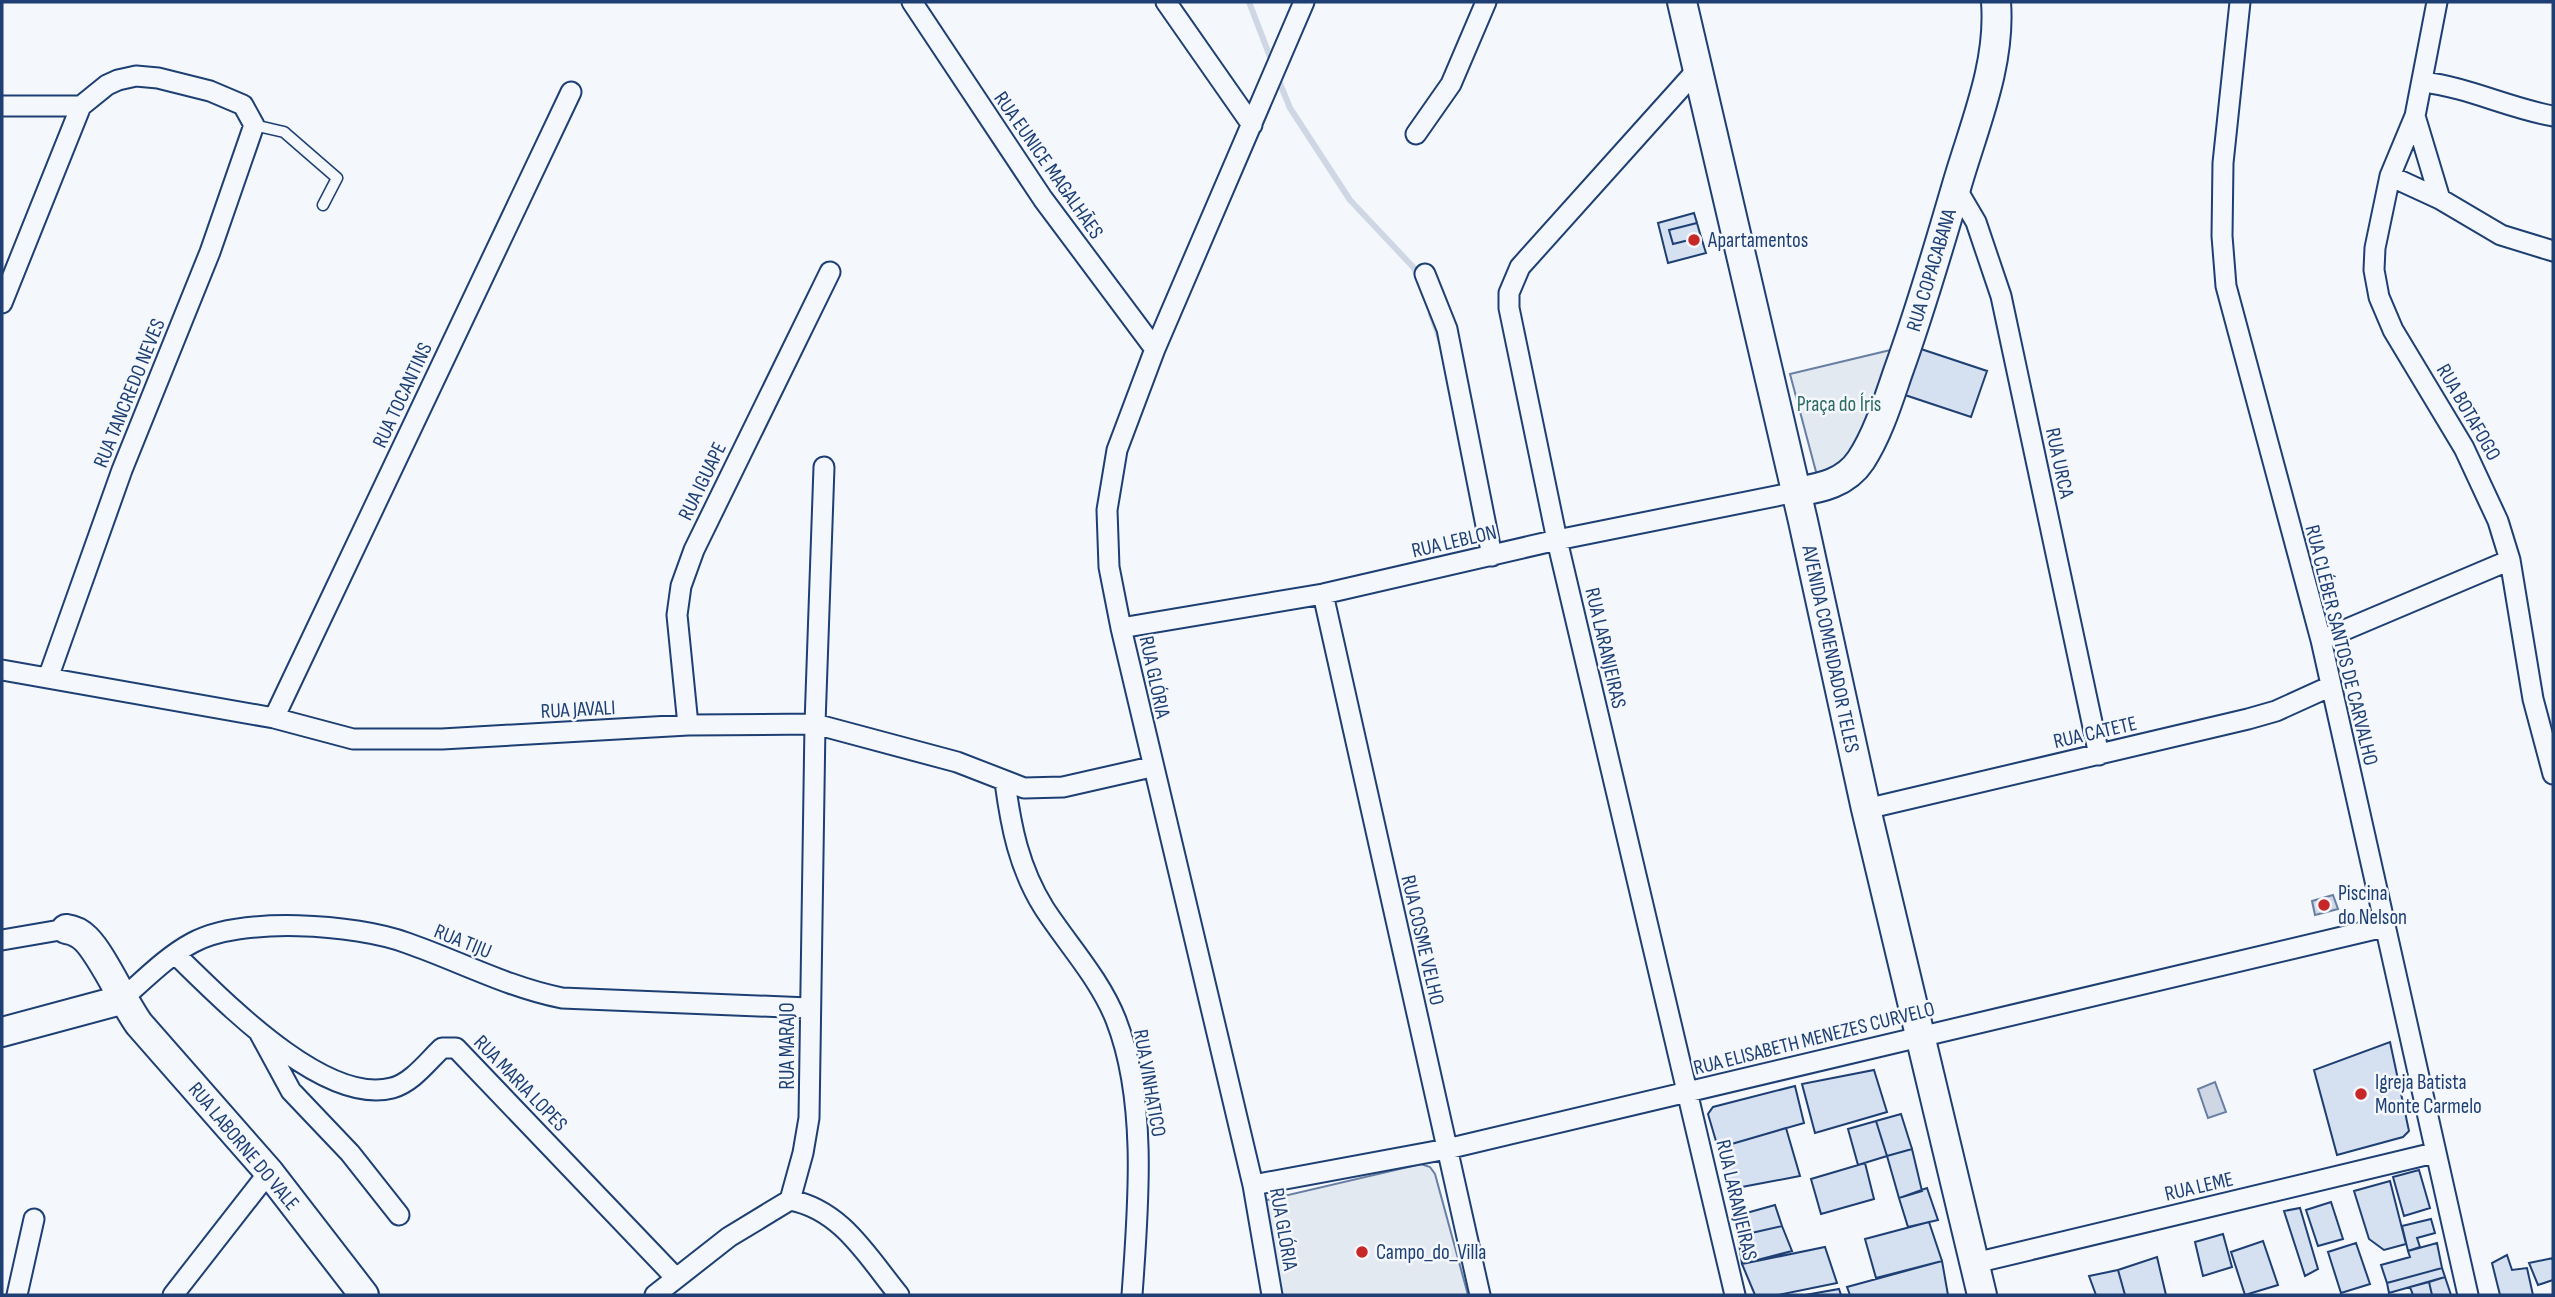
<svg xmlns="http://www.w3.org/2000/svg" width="2555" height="1297" font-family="'Sofia Sans Condensed',sans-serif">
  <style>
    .green { fill: #e3e9f0; stroke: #687fa3; stroke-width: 2 }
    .water { fill: #cfd7e4; stroke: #687fa3; stroke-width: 2 }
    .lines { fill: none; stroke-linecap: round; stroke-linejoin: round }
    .stream { stroke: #cfd7e4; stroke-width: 6 }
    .building { fill: #d5e0f0; stroke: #1d3f73; stroke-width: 2 }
    .lane-casing { stroke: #1d3f73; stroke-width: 13 }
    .street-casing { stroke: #1d3f73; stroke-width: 23 }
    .secondary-casing { stroke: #1d3f73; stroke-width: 32 }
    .lane { stroke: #f4f7fb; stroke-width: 10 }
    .street { stroke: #f4f7fb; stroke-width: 19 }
    .secondary { stroke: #f4f7fb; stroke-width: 28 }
    .poi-dot { fill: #c62828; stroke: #f4f7fb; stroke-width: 2.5 }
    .labels { text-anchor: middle; stroke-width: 5; stroke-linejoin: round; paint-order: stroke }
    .street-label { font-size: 21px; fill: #1d3f73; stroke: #f4f7fb }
    .poi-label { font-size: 21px; fill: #1d3f73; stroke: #f4f7fb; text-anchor: start }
    .park-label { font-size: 21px; fill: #2c6c60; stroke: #f4f7fb }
  </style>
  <rect width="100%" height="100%" fill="#f4f7fb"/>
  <path class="green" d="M 1899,348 L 1853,459 L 1819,483 L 1790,374 Z
    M 1421,1164 L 1430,1167 L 1435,1174 L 1468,1295 L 1279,1295 L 1264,1204 L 1267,1200 Z"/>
  <path class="water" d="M 2333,895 L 2338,909 L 2315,915 L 2312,901 Z
    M 2215,1082 L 2226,1112 L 2208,1118 L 2198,1089 Z"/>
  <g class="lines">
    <path class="stream" d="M 1249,2 L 1272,62
      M 1277,76 L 1290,108 L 1350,200 L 1414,268 L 1418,277
      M 1431,314 L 1440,340"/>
  </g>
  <path class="building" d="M 1694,213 L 1697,223 L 1669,230 L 1673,244 L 1701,237 L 1706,253 L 1668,263 L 1658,223 Z
    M 1697,223 L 1701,237 L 1673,244 L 1669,230 Z
    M 1921,349 L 1987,371 L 1971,417 L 1905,395 Z
    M 2390,1042 L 2409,1131 L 2403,1137 L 2337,1155 L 2314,1070 Z
    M 1874,1070 L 1887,1112 L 1815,1133 L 1802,1084 Z
    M 1795,1086 L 1804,1123 L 1718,1148 L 1708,1114 L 1713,1107 Z
    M 1901,1114 L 1912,1149 L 1887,1156 L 1876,1121 Z
    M 1876,1121 L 1887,1156 L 1858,1165 L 1848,1129 Z
    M 1786,1128 L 1800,1176 L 1731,1189 L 1718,1148 Z
    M 1912,1149 L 1922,1191 L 1899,1198 L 1887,1156 Z
    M 1865,1163 L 1874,1199 L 1821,1214 L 1811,1179 Z
    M 2419,1170 L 2430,1208 L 2404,1216 L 2393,1177 Z
    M 2390,1181 L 2406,1244 L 2384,1250 L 2369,1239 L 2354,1191 Z
    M 1927,1188 L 1938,1220 L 1908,1227 L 1899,1198 Z
    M 2331,1202 L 2343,1239 L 2318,1246 L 2306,1210 Z
    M 1775,1205 L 1782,1226 L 1738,1236 L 1732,1217 Z
    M 2300,1208 L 2318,1269 L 2305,1276 L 2284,1211 Z
    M 2431,1219 L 2435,1233 L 2417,1238 L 2420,1247 L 2408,1251 L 2402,1226 Z
    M 1929,1222 L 1942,1261 L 1876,1278 L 1865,1239 Z
    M 1782,1226 L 1792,1251 L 1742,1264 L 1738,1236 Z
    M 2223,1234 L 2232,1267 L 2203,1276 L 2195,1242 Z
    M 2263,1241 L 2278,1285 L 2245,1295 L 2231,1252 Z
    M 2356,1243 L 2370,1284 L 2341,1293 L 2328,1252 Z
    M 2437,1243 L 2442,1268 L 2387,1283 L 2381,1265 L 2410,1257 L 2408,1251 Z
    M 1825,1247 L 1837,1283 L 1778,1295 L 1755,1295 L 1742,1264 Z
    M 2507,1255 L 2512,1270 L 2527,1268 L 2533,1295 L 2500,1295 L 2492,1263 Z
    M 2157,1257 L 2166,1295 L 2125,1295 L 2118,1270 Z
    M 2553,1258 L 2553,1280 L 2538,1285 L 2529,1263 Z
    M 1942,1261 L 1948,1295 L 1850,1295 L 1847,1287 Z
    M 2442,1268 L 2445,1277 L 2389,1293 L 2387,1283 Z
    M 2118,1270 L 2125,1295 L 2096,1295 L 2089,1276 Z
    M 2445,1277 L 2451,1295 L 2432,1295 L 2429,1282 Z
    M 2429,1282 L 2432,1295 L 2413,1295 L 2410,1287 Z
    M 1839,1289 L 1841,1295 L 1805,1295 Z"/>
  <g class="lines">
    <g class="lane-casing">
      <path id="lane" d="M 254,125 L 284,132 L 337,178 L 323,205"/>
    </g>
    <g class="street-casing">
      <path id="street" d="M 912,2 L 1043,199 L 1155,349
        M 1166,2 L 1252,125
        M 2240,2 L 2223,163 L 2222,236 L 2226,286 L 2321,640 L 2468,1295
        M 2437,2 L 2415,116 L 2390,176 L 2375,248 L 2374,270 L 2379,297 L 2393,330 L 2464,448 L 2498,521 L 2510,560 L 2533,699 L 2553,774
        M 1696,71 L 1520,267 L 1509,293 L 1509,308 L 1557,540 L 1735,1295
        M 2422,82 C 2468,87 2508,108 2553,116
        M 2,106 L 81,106 L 107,85 L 118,80 L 136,76 L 158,78 L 210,91 L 243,105 L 254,125 L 210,252 L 122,470 L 48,678
        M 2415,116 L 2440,199 L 2501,235 L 2553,251
        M 1416,134 L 1451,84 L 1486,2
        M 2390,176 L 2440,199
        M 1956,188 L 1976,222 L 2001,296 L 2099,755
        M 1425,274 L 1447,329 L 1492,556
        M 2,303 L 81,106
        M 1323,594 L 1480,1295
        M 1121,628 L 1323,594 L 1557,540 L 1796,492
        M 2321,640 L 2510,560
        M 2,670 L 274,718 L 353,739 L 442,739 L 688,725 L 815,724 L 957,762 L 1024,788 L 1063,787 L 1151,767
        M 274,718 L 571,92
        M 688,725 L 677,615 L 681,586 L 694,550 L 830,272
        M 1005,782 C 1011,827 1019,868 1044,908 C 1068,945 1100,979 1116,1020 C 1148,1102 1138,1210 1132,1295
        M 1866,809 L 2248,719 L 2276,711 L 2331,686
        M 2,940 L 66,929
        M 175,954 C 221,998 323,1106 392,1088 C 412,1083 428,1061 442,1048 L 456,1048 L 675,1277
        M 121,1000 C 144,980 166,957 192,943 C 241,916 355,924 407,943 C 459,961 507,987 562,998 L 809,1008
        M 260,1034 L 291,1091 L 350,1153 L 399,1215
        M 1253,1185 L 1447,1149 L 2384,927
        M 790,1200 C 842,1210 867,1256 899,1295
        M 1975,1263 L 2434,1153
        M 17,1295 L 34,1219
        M 173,1295 L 269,1172
        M 655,1295 L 729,1237 L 790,1200 L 803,1153 L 809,1118 L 815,724 L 824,467
        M 1272,1295 L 1253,1185 L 1121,628 L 1109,567 L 1107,510 L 1117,450 L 1155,349 L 1304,2"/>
    </g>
    <g class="secondary-casing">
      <path id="secondary" d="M 1682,2 L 1803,521 L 1866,809 L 1982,1295
        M 1796,492 C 1821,488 1846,483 1861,460 C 1878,434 1888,401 1898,372 C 1920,311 1938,250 1956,188 C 1973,128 2001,66 1996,2
        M 66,929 C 74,930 80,933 86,939 C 103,956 122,1000 139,1024 L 269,1172 L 364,1295
        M 2,1032 L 121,1000"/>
    </g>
    <use href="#lane" class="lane"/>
    <use href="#street" class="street"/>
    <use href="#secondary" class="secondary"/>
  </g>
  <g class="poi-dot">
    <circle cx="1694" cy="240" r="7"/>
    <circle cx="2324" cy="905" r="7"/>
    <circle cx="2361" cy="1094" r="7"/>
    <circle cx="1362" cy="1252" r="7"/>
  </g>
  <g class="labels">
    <g class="street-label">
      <text transform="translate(1049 165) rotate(55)" y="7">RUA EUNICE MAGALHÃES</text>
      <text transform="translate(1931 270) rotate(-73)" y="7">RUA COPACABANA</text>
      <text transform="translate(129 393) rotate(-68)" y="7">RUA TANCREDO NEVES</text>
      <text transform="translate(402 395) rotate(-65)" y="7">RUA TOCANTINS</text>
      <text transform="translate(2469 412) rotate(60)" y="7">RUA BOTAFOGO</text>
      <text transform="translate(2060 463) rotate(78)" y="7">RUA URCA</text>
      <text transform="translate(702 481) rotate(-64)" y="7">RUA IGUAPE</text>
      <text transform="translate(1454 541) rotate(-13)" y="7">RUA LEBLON</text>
      <text transform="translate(2342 645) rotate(76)" y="7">RUA CLÉBER SANTOS DE CARVALHO</text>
      <text transform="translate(1606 648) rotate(77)" y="7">RUA LARANJEIRAS</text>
      <text transform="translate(1831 649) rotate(78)" y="7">AVENIDA COMENDADOR TELES</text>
      <text transform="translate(1155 677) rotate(78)" y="7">RUA GLÓRIA</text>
      <text transform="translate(578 709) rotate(-3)" y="7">RUA JAVALI</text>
      <text transform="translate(2095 732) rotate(-13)" y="7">RUA CATETE</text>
      <text transform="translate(1423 940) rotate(77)" y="7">RUA COSME VELHO</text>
      <text transform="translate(463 941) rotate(22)" y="7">RUA TIJU</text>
      <text transform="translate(1814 1038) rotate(-14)" y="7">RUA ELISABETH MENEZES CURVELO</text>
      <text transform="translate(787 1046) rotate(-90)" y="7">RUA MARAJO</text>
      <text transform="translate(521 1083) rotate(46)" y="7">RUA MARIA LOPES</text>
      <text transform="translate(1150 1083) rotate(80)" y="7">RUA VINHATICO</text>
      <text transform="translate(244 1146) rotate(50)" y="7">RUA LABORNE DO VALE</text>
      <text transform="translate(2199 1186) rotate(-13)" y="7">RUA LEME</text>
      <text transform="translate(1737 1200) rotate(77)" y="7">RUA LARANJEIRAS</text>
      <text transform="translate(1284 1229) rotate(80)" y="7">RUA GLÓRIA</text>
    </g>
    <g class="poi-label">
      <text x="1708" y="247">Apartamentos</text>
      <text x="2338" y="900">Piscina<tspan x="2338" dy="24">do Nelson</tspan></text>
      <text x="2375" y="1089">Igreja Batista<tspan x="2375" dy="24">Monte Carmelo</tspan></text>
      <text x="1376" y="1259">Campo_do_Villa</text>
    </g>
    <g class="park-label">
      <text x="1839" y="411">Praça do Íris</text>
    </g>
  </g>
  <rect width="2555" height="1297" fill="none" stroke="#1d3f73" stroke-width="7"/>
</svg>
